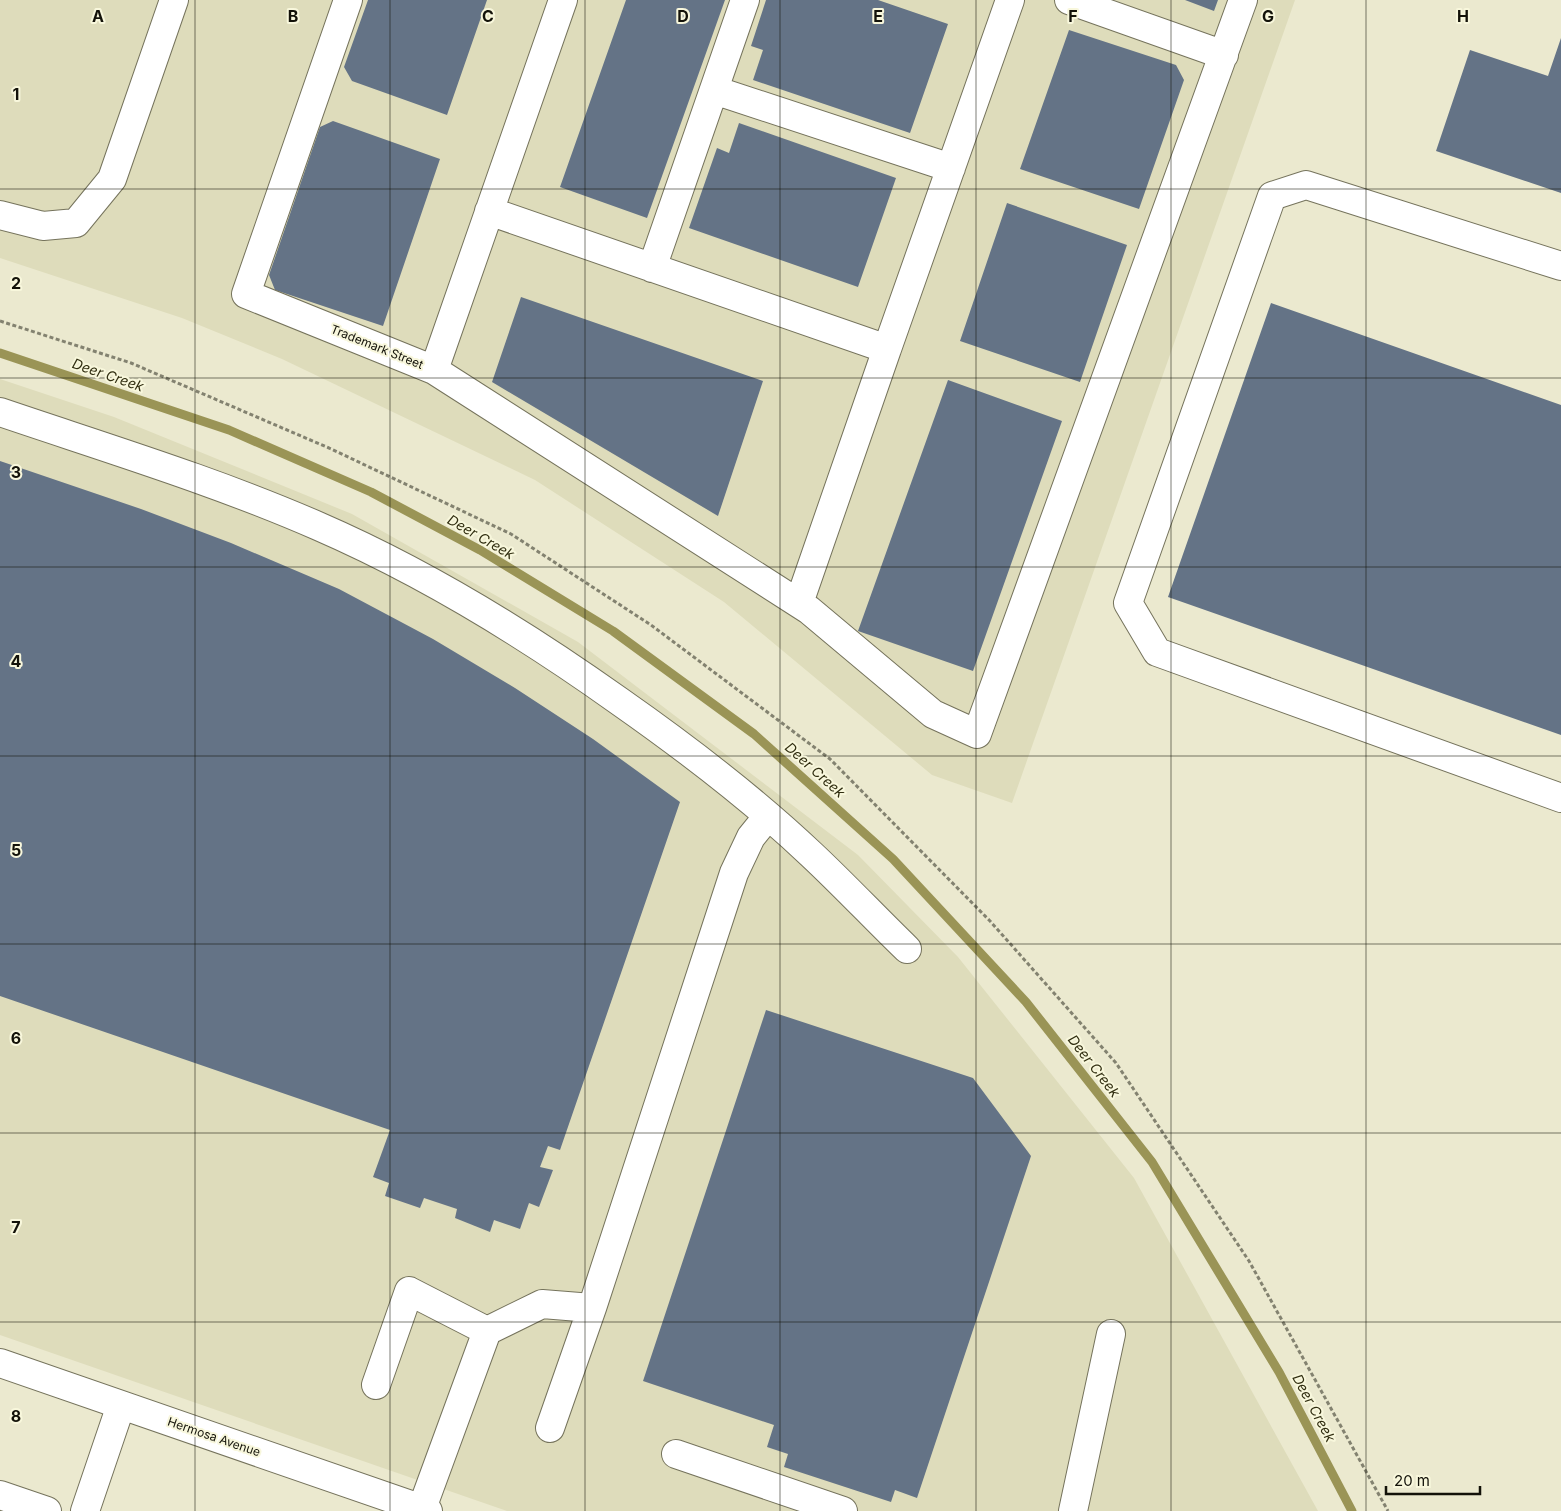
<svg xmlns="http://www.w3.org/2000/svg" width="1561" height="1511" font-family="Inter,sans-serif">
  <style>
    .built { fill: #dedcbb }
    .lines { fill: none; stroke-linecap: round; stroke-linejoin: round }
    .stream { stroke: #9a9456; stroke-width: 9 }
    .building { fill: #647386 }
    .minor-casing { stroke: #75735c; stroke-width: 30 }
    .path { stroke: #838270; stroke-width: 3; stroke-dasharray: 4 2.5; stroke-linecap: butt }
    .minor { stroke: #fff; stroke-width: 28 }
    .grid { fill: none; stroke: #131209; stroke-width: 1; stroke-opacity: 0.55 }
    .labels { text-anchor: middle; stroke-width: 4; stroke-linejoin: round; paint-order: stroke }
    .street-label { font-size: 12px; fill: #131209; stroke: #f8f7dc }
    .water-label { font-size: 14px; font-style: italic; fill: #302d10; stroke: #f8f7dc }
    .grid-label { font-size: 16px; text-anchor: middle; font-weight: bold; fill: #131209; stroke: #f8f7dc; stroke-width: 4; stroke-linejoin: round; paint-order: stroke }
  </style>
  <rect width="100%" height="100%" fill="#ebe9cf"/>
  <path class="built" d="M 0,0 L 1295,0 L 1012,803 L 932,775 L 724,602 L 535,480 L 282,359 L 182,318 L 0,258 Z
    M 0,379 L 114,417 L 352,514 L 578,642 L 858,855 L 958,957 L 1134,1178 L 1318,1511 L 507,1511 L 0,1335 Z"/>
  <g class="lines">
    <path class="stream" d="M 0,353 L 229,430 L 371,492 L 480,550 L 613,631 L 754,734 L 893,859 L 1026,1002 L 1152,1162 L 1279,1372 L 1352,1511"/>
  </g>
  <path class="building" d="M 368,0 L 487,0 L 447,115 L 352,81 L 344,67 Z
    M 626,0 L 725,0 L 647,218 L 560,187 Z
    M 766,0 L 878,0 L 948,24 L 910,133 L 753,80 L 763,50 L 751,46 Z
    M 1185,0 L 1218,0 L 1214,11 Z
    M 1069,30 L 1176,65 L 1184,80 L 1139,209 L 1020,169 Z
    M 1561,38 L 1561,193 L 1436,151 L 1470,50 L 1548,76 Z
    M 333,121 L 440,159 L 383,326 L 275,290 L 269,275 L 320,127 Z
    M 739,123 L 896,178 L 858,287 L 689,228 L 717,148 L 729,153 Z
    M 1007,203 L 1127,245 L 1080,382 L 960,341 Z
    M 521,297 L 763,381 L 718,516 L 492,382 Z
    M 1271,303 L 1561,405 L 1561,735 L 1168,597 Z
    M 948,380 L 1062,421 L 973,671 L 858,631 Z
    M 0,461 L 141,509 L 231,543 L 339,589 L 433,639 L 515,688 L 593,739 L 680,802 L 560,1150 L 548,1146 L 540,1167 L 553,1170 L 539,1207 L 529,1203 L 520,1229 L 494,1220 L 490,1232 L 455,1218 L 457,1209 L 424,1198 L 420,1208 L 385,1196 L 389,1183 L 373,1177 L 390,1130 L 0,996 Z
    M 766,1010 L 973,1078 L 1031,1156 L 917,1498 L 895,1490 L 891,1502 L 784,1467 L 788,1454 L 767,1447 L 774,1425 L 643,1381 Z"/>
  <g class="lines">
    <g class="minor-casing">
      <path id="minor" d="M 348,0 L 246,294 L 434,370 L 563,0
        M 1069,0 L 1224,55
        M 714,90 L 951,168
        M 489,211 L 887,349 L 1010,0
        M 0,215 L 43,226 L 76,223 L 112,179 L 174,0
        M 1561,266 L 1306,185 L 1272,196 L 1128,603 L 1157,652 L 1561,798
        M 652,268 L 745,0
        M 434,370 L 809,610 L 933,714 L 977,734 L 1243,0
        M 0,412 C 106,448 215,481 318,526 C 424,572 525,634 619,701 C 686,748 752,798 812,855 C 844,885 875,918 907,949
        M 799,603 L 887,349
        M 0,1363 L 428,1511
        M 376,1385 L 409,1291 L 487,1331
        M 550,1428 L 592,1308
        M 676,1454 L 843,1511
        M 0,1495 L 47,1511
        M 85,1511 L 121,1405
        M 421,1511 L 487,1331 L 542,1304 L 592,1308 L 734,873 L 751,837 L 768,816
        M 1073,1511 L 1111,1334"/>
    </g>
    <path class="path" d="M 0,321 L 131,363 L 329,448 L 511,534 L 651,625 L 830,759 L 990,921 L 1116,1063 L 1249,1261 L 1388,1511"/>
    <use href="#minor" class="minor"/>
  </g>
  <path class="grid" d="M 195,0 L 195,1511M 390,0 L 390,1511M 585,0 L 585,1511M 780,0 L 780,1511M 976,0 L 976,1511M 1171,0 L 1171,1511M 1366,0 L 1366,1511M 0,189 L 1561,189M 0,378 L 1561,378M 0,567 L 1561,567M 0,756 L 1561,756M 0,944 L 1561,944M 0,1133 L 1561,1133M 0,1322 L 1561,1322"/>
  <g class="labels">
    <g class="street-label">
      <text transform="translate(377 347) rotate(22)" y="4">Trademark Street</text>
      <text transform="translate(214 1437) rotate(19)" y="4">Hermosa Avenue</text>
    </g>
    <g class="water-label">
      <text transform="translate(108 375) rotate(19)" y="5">Deer Creek</text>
      <text transform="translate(481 537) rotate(30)" y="5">Deer Creek</text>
      <text transform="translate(815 770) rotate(42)" y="5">Deer Creek</text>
      <text transform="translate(1094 1066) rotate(52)" y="5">Deer Creek</text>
      <text transform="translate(1314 1408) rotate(62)" y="5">Deer Creek</text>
    </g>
  </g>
  <g class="grid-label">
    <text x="98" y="22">A</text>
    <text x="293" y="22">B</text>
    <text x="488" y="22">C</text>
    <text x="683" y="22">D</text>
    <text x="878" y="22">E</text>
    <text x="1073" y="22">F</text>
    <text x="1268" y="22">G</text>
    <text x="1463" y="22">H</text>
    <text x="16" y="100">1</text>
    <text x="16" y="289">2</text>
    <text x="16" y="478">3</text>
    <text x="16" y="667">4</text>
    <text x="16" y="856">5</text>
    <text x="16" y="1044">6</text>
    <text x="16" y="1233">7</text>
    <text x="16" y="1422">8</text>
  </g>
  <path d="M1386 1486v8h94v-8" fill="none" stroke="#131209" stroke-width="2.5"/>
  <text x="1394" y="1486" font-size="15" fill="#131209" stroke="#f8f7dc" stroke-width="4" paint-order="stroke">20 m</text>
</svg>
